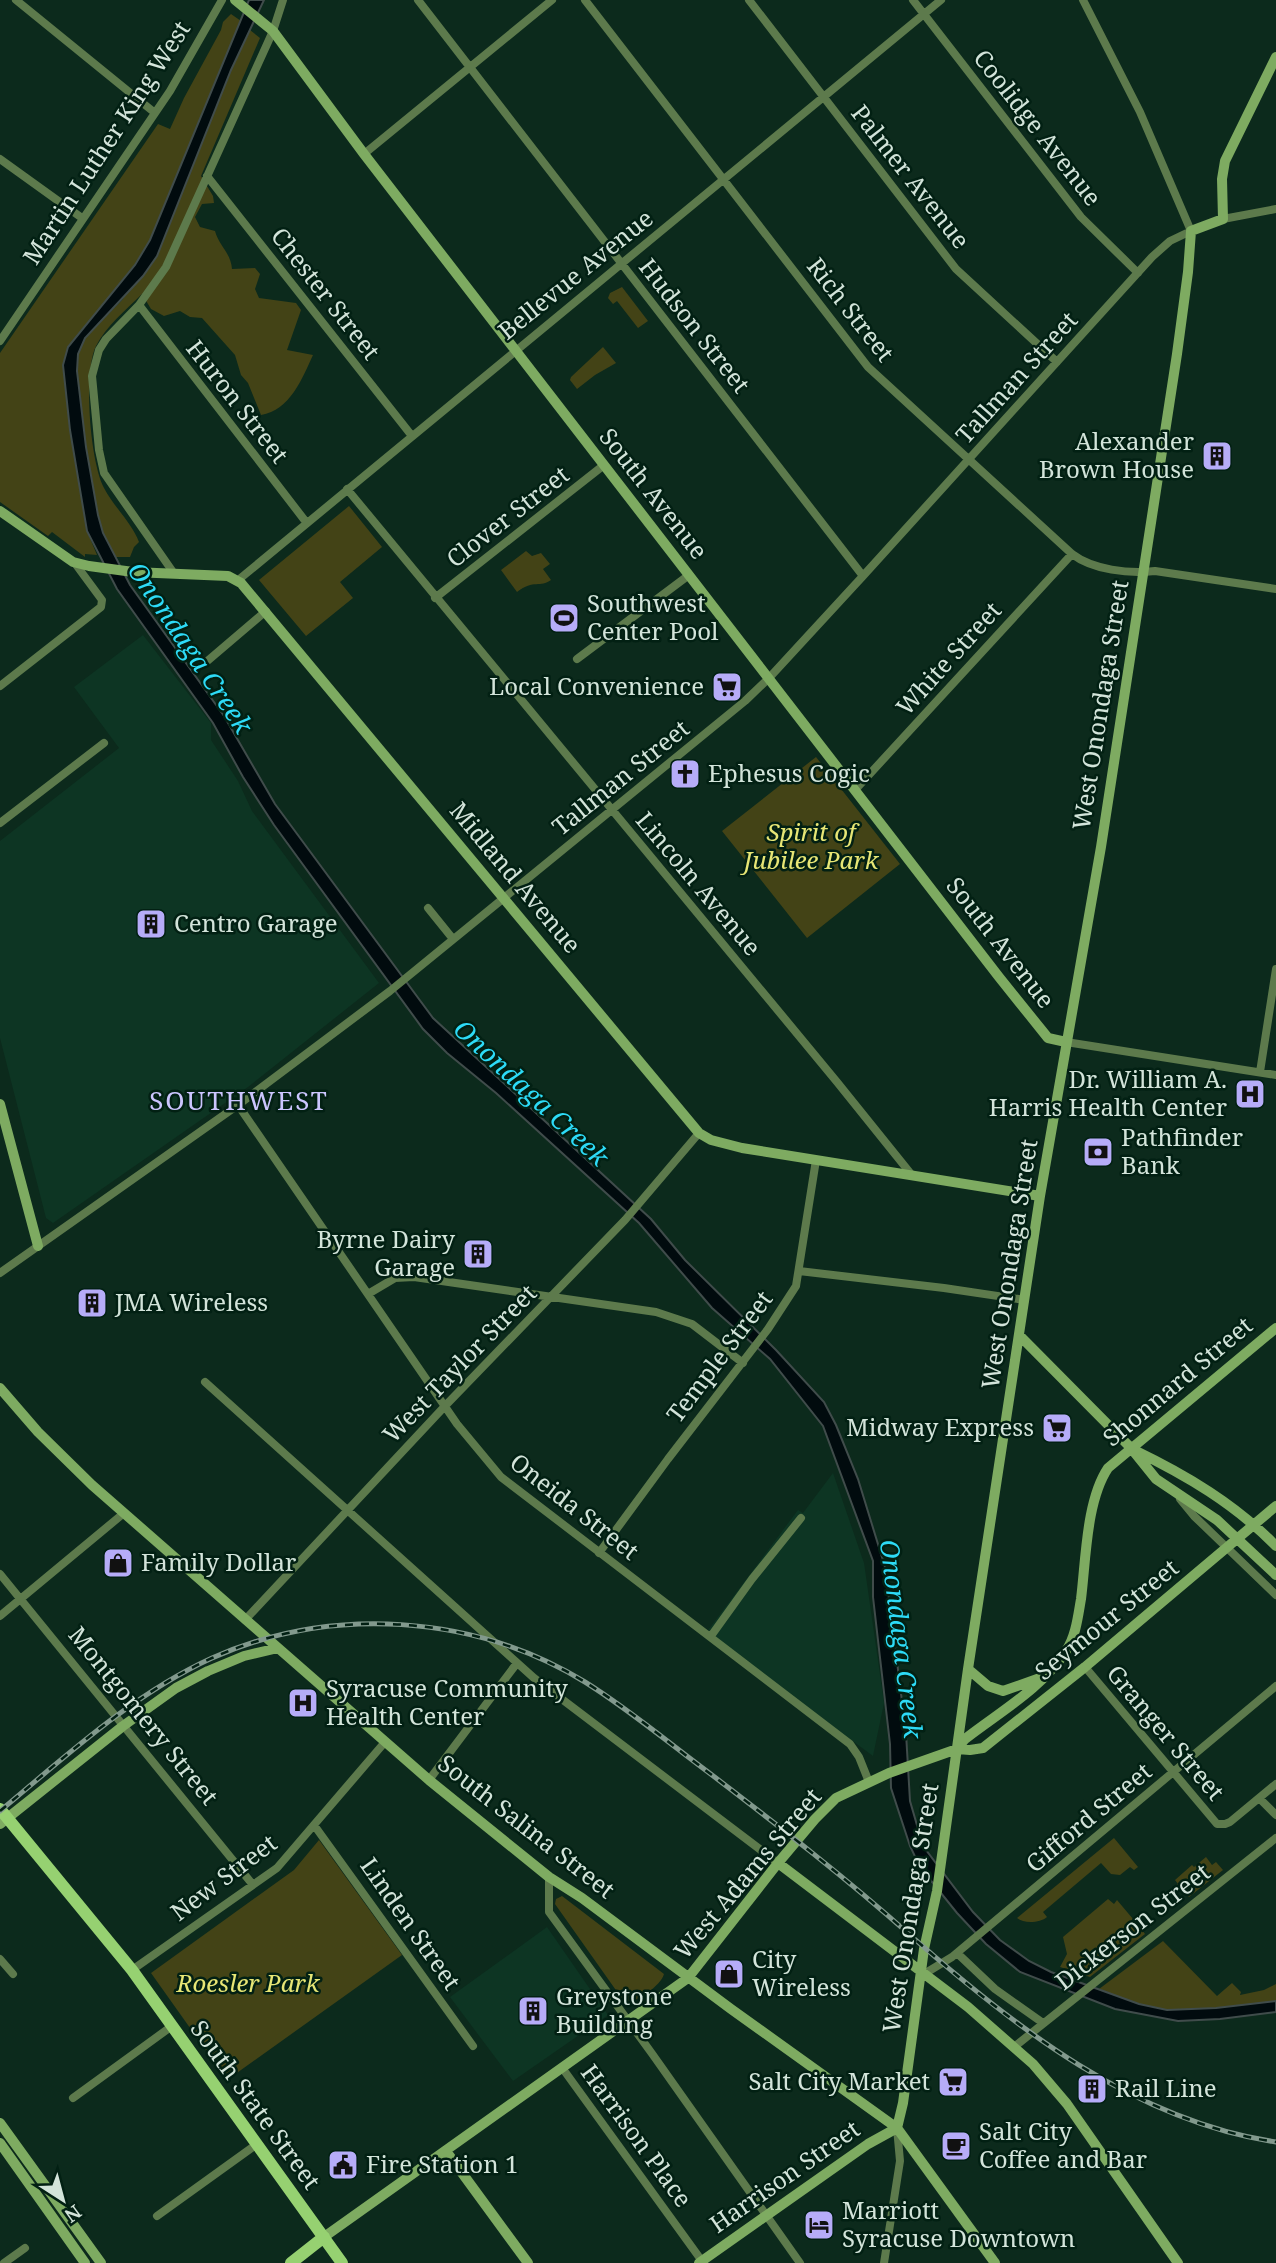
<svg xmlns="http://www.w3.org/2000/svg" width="1276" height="2263" font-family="'Noto Serif',serif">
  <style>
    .built { fill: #0d3523 }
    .green { fill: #434316 }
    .water { fill: #010b0e; stroke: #404c4b; stroke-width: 2 }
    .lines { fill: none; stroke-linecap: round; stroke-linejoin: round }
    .street { stroke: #5d7a4c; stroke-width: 8 }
    .secondary { stroke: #7eab61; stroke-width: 10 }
    .primary { stroke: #96d171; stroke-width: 12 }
    .rail-casing { stroke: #82998d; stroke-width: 5 }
    .rail { stroke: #022013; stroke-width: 2.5; stroke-dasharray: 8; stroke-linecap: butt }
    .labels { text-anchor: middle; stroke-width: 5; stroke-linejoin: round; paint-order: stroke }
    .street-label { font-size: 24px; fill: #d3e4da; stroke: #022013 }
    .poi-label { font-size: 24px; fill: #d3e4da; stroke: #022013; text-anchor: start }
    .park-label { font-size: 24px; font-style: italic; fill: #e7e675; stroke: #022013 }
    .water-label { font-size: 26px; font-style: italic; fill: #2ddbf7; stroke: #022013 }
    .neighbourhood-label { font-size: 26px; letter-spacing: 2px; fill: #cbc5fe; stroke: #022013 }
  </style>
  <rect width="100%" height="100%" fill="#0c2a1c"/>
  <path class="built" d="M 143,635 L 211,723 L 211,740 L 238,781 L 252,811 L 379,983 L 248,1087 L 53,1223 L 46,1218 L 0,1038 L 0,841 L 119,748 L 74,687 Z
    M 833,1473 L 864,1563 L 884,1703 L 873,1756 L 706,1633 L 798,1510 L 803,1513 Z
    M 547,1927 L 608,2015 L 513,2081 L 450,1997 Z"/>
  <path class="green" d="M 231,14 L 241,21 L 150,240 L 135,265 L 68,347 L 63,365 L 87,531 L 97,555 L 85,554 L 85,557 L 52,532 L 48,536 L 0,502 L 0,353 L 158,124 L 170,129 L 184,98 L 221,30 L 223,22 Z
    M 250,30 L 260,38 L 201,176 L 213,196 L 214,203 L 202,204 L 195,217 L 200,227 L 215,231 C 219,246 231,253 232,269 L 255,268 L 260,274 L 255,289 L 259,298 L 296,303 L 301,310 L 287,350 L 313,355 C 302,379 290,410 261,415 L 248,383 L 241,375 L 235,355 L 202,318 L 190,317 L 180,311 L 164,316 L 151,309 L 142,294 C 126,310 106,326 96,346 C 83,372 90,462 104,488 C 114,507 132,523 139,542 L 134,547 L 130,557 L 115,557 L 103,533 L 98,515 L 86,447 L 77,371 L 78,354 L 85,338 L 123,299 Z
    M 622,287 L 648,321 L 638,328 L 617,301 L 613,304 L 608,298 L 610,293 Z
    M 603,347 L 616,363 L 595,375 L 577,389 L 570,380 L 571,377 Z
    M 349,506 L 382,547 L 340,582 L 353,598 L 306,636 L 259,580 Z
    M 526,551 L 532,556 L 541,553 L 550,564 L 543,569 L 551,580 C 540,588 534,579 517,592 L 501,570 Z
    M 816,757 L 900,864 L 807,938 L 722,831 Z
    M 1114,1838 L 1138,1867 L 1134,1870 L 1130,1867 L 1120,1875 L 1111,1874 L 1101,1863 L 1043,1912 L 1047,1917 C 1040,1923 1024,1924 1017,1918 Z
    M 319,1840 L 402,1955 L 227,2080 L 151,1973 L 294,1870 Z
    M 1206,1857 L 1212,1865 L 1216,1862 L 1223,1870 L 1189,1897 L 1186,1893 L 1183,1894 L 1176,1886 L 1178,1884 L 1175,1880 L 1192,1865 L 1194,1867 Z
    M 562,1896 L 664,1974 C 661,1986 636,2002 625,2003 L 555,1904 L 556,1899 Z
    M 1108,1899 L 1114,1904 L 1117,1900 L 1133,1919 L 1129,1923 L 1131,1926 L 1136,1922 L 1145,1934 L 1090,1977 L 1060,1967 L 1067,1954 L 1063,1937 Z
    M 1163,1941 L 1217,1996 L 1232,1983 L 1241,1992 L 1240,1995 L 1264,1990 L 1276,1984 L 1276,2001 C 1241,2005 1203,2013 1167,2010 C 1144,2008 1121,1997 1099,1989 Z"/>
  <path class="water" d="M 249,0 L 264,0 L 231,70 L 157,256 L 143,276 L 85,338 L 78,354 L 77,371 L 86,447 L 98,515 L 103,533 L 130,585 L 224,716 L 275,804 L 433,1018 L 651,1219 L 685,1260 L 776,1350 L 824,1402 L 836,1425 L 858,1479 L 885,1567 L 906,1733 L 910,1801 L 923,1846 L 973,1912 L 1000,1940 L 1029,1961 L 1051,1972 L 1139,2004 L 1167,2010 L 1216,2008 L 1276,2001 L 1276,2012 L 1220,2019 L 1178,2021 L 1115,2009 L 1020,1972 L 986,1944 L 957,1913 L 920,1867 L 910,1846 L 891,1788 L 890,1744 L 873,1597 L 873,1561 L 823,1426 L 770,1359 L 712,1308 L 639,1223 L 496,1093 L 447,1053 L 423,1029 L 274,825 L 243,777 L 213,723 L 117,589 L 87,531 L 70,430 L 63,365 L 68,347 L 135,265 L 150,240 Z"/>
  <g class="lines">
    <path class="street" d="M 16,0 L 155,113
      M 418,0 L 863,576
      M 585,0 L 868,367 L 1072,554 C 1093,570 1129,574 1155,571 L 1276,589
      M 749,0 L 956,269 L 1057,362
      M 913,0 L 1081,217 L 1138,273
      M 364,154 L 552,0
      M 0,159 L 82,218
      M 207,176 L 412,436
      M 1223,219 L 1276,209
      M 139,305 L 306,522
      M 0,341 L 170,91 L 222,0
      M 347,489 L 837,1082 L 911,1174
      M 173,572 L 104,473 L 99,450 L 92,376 L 99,350 L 106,339 L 139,305 L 166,267 L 273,31 L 283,0
      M 237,581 L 941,0
      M 435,598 L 604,465
      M 577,659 L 689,575
      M 205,663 L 266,611
      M 0,686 L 101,607 L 102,600 L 74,562
      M 855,790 L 1072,554
      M 0,823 L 104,743
      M 428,908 L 453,939
      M 1066,1042 L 1276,1075
      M 1260,1072 L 1276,969
      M 238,1105 L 457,1424 L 501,1477 L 850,1744 L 859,1757 L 869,1782
      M 799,1271 L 944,1288 L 1025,1300
      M 0,1273 L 238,1105 L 390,991 L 745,701 L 769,678 L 863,576 L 1152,257 L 1170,241 L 1191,231 L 1140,112 L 1083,0
      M 368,1294 L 395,1278 L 414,1277 L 656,1312 L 692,1324 L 743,1363
      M 205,1382 L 534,1678 L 778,1863
      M 1180,1499 L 1194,1516 L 1276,1595
      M 599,1553 L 668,1459 L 768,1329 L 796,1286 L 816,1160
      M 0,1574 L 253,1885
      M 0,1616 L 124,1513
      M 245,1620 L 445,1406 L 625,1220 L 699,1133
      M 711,1636 L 752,1579 L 801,1518
      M 1085,1667 L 1217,1824 L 1225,1824 L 1230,1822 L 1276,1784
      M 429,1780 L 517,1663
      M 1259,1798 L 1276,1815
      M 314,1825 L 473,2046
      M 549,1877 L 549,1912 L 653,2055 L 800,2263
      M 957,1953 L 995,1989 L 1043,2023
      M 0,1959 L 13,1974
      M 132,1970 L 277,1868 L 385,1742
      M 924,1974 L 952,1957 L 1276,1686
      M 1014,2047 L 1276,1838
      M 563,2069 L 702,2261
      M 73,2098 L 172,2026
      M 157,2216 L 257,2144
      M 4,2263 L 25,2248
      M 884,2263 L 900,2161 L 897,2128"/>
    <path class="secondary" d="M 235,0 L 273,31 L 364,154 L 999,977 L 1048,1038 L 1066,1042
      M 0,511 L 73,562 L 89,566 L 133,572 L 228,576 L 241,583 L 699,1133 L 711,1140 L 742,1148 L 1040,1196
      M 0,1104 L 38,1246
      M 1020,1336 L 1131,1448 L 1156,1479 L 1217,1520 L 1276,1575
      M 0,1388 L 38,1432 L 92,1485 L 429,1780 L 549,1877 L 582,1898 L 731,2009 L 897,2128 L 995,2263
      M 1134,1450 C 1186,1475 1235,1504 1276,1546
      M 968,1669 L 988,1686 L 1003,1691 L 1040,1678
      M 957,1749 L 965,1739 C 1001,1711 1041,1689 1066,1651 C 1076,1636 1078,1616 1081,1599 C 1086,1560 1086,1501 1108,1468 L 1276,1328
      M 0,1824 L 123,1726 L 176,1688 L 208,1671 L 244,1656 L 278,1648
      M 778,1863 L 968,2007 L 1033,2064 L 1067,2104 L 1178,2263
      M 0,2123 L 101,2263
      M 897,2128 L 903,2103 L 924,1949 L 937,1891 L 968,1669 L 1040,1196 L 1101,847 L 1177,354 L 1188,272 L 1191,231 L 1223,219 L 1222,179 L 1225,161 L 1276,57
      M 0,2143 L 85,2263
      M 446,2151 L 528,2263
      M 324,2237 L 688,1978 L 778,1863 L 815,1819 L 836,1798 L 889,1773 L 957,1749 L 970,1750 L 983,1748 L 1085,1667 L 1276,1506
      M 699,2263 L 868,2144 L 897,2128"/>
    <path class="primary" d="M 0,1809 L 132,1970 L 342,2263
      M 291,2263 L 324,2237"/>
    <g class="rail-casing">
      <path id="rail" d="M 0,1811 C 66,1756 133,1694 212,1658 C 331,1605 474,1614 585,1682 C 630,1710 670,1744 712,1775 C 780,1827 846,1878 910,1935 C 1014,2027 1135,2121 1276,2142"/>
    </g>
    <use href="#rail" class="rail"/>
  </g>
  <defs>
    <g id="building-square" transform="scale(1.575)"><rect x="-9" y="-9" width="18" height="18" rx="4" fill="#b6acf8" stroke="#022013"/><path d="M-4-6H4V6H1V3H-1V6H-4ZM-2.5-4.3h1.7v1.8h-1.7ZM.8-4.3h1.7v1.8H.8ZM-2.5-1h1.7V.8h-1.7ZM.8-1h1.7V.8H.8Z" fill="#111"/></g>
    <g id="stadium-square" transform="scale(1.575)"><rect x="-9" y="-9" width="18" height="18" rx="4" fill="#b6acf8" stroke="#022013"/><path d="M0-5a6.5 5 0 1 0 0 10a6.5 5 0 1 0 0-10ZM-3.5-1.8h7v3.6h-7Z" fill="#111"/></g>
    <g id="supermarket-square" transform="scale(1.575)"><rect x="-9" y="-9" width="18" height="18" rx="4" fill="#b6acf8" stroke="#022013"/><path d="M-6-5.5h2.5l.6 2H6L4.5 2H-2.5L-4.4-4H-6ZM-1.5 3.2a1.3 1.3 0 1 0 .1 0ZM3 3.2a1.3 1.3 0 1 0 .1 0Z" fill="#111"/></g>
    <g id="church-square" transform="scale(1.575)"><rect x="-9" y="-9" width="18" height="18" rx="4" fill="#b6acf8" stroke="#022013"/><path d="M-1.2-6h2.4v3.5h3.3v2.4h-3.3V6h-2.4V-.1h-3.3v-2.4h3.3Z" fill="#111"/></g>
    <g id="hospital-square" transform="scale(1.575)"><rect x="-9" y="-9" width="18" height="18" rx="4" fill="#b6acf8" stroke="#022013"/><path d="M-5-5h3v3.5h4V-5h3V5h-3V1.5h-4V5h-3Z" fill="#111"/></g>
    <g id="bank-square" transform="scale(1.575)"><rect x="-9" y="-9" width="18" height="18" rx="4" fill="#b6acf8" stroke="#022013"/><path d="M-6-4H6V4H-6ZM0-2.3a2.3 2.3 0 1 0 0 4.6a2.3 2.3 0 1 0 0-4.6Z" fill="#111"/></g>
    <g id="shop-square" transform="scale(1.575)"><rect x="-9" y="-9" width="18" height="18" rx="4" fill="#b6acf8" stroke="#022013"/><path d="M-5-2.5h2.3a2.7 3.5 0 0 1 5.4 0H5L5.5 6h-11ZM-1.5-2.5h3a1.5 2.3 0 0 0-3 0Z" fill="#111"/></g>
    <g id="cafe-square" transform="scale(1.575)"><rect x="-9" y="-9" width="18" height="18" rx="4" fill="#b6acf8" stroke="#022013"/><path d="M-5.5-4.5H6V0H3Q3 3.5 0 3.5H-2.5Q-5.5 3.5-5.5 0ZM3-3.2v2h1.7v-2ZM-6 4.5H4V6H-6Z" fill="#111"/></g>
    <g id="civic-square" transform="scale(1.575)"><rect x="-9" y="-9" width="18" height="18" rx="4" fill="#b6acf8" stroke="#022013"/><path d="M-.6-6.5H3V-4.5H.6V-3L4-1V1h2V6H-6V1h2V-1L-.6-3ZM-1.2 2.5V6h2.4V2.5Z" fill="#111"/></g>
    <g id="hotel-square" transform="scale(1.575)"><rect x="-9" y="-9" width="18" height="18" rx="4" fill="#b6acf8" stroke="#022013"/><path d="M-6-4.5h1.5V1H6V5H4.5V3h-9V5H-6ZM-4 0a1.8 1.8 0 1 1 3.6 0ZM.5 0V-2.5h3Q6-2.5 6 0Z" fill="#111"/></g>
  </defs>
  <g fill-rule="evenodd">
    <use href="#building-square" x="1217" y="456"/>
    <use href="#stadium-square" x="564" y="618"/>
    <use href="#supermarket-square" x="727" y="687"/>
    <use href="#church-square" x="685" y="774"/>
    <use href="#building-square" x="151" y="924"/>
    <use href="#hospital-square" x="1250" y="1094"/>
    <use href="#bank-square" x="1098" y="1152"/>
    <use href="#building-square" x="478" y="1254"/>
    <use href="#building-square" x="92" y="1303"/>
    <use href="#supermarket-square" x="1057" y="1428"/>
    <use href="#shop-square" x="118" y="1563"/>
    <use href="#hospital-square" x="303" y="1703"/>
    <use href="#shop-square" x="729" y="1974"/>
    <use href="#building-square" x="533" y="2011"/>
    <use href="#supermarket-square" x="953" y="2082"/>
    <use href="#building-square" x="1092" y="2089"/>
    <use href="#cafe-square" x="956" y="2146"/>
    <use href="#civic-square" x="343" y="2165"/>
    <use href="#hotel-square" x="819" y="2225"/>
  </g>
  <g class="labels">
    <g class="street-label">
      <text transform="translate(1037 128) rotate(52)" y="8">Coolidge Avenue</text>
      <text transform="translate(107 143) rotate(-57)" y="8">Martin Luther King West</text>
      <text transform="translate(910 177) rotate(52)" y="8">Palmer Avenue</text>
      <text transform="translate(576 275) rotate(-39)" y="8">Bellevue Avenue</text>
      <text transform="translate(325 294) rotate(52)" y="8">Chester Street</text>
      <text transform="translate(850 310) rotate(52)" y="8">Rich Street</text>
      <text transform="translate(694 326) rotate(52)" y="8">Hudson Street</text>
      <text transform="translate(1017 378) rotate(-48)" y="8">Tallman Street</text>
      <text transform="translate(237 402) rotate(52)" y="8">Huron Street</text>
      <text transform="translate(653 494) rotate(52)" y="8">South Avenue</text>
      <text transform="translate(508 517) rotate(-38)" y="8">Clover Street</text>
      <text transform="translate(949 659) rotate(-48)" y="8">White Street</text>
      <text transform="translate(1101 705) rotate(-81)" y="8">West Onondaga Street</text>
      <text transform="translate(621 778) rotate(-39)" y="8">Tallman Street</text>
      <text transform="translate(515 878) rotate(50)" y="8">Midland Avenue</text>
      <text transform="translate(698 884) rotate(50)" y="8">Lincoln Avenue</text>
      <text transform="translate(1000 943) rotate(52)" y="8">South Avenue</text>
      <text transform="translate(1010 1264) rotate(-81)" y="8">West Onondaga Street</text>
      <text transform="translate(720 1357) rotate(-53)" y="8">Temple Street</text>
      <text transform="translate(460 1364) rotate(-46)" y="8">West Taylor Street</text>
      <text transform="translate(1178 1382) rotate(-40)" y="8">Shonnard Street</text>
      <text transform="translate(574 1507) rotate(38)" y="8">Oneida Street</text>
      <text transform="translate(1107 1620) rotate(-39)" y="8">Seymour Street</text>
      <text transform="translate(143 1716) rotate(51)" y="8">Montgomery Street</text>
      <text transform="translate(1165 1733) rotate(50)" y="8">Granger Street</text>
      <text transform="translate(1089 1818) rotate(-40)" y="8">Gifford Street</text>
      <text transform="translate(526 1827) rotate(38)" y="8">South Salina Street</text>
      <text transform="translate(748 1874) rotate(-50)" y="8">West Adams Street</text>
      <text transform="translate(224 1878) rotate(-37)" y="8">New Street</text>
      <text transform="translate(911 1908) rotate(-81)" y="8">West Onondaga Street</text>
      <text transform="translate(410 1924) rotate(55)" y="8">Linden Street</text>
      <text transform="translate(1133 1927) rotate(-38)" y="8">Dickerson Street</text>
      <text transform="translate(255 2105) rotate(54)" y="8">South State Street</text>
      <text transform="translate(636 2136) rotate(54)" y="8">Harrison Place</text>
      <text transform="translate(785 2177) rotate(-35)" y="8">Harrison Street</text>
    </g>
    <g class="poi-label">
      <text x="1194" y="450" text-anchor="end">Alexander<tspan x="1194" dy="28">Brown House</tspan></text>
      <text x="587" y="612">Southwest<tspan x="587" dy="28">Center Pool</tspan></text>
      <text x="704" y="695" text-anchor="end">Local Convenience</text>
      <text x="708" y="782">Ephesus Cogic</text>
      <text x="174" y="932">Centro Garage</text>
      <text x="1227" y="1088" text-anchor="end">Dr. William A.<tspan x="1227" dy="28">Harris Health Center</tspan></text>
      <text x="1121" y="1146">Pathfinder<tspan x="1121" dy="28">Bank</tspan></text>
      <text x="455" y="1248" text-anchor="end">Byrne Dairy<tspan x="455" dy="28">Garage</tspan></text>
      <text x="115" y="1311">JMA Wireless</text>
      <text x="1034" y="1436" text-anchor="end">Midway Express</text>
      <text x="141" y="1571">Family Dollar</text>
      <text x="326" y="1697">Syracuse Community<tspan x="326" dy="28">Health Center</tspan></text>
      <text x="752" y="1968">City<tspan x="752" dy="28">Wireless</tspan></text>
      <text x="556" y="2005">Greystone<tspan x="556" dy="28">Building</tspan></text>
      <text x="930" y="2090" text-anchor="end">Salt City Market</text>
      <text x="1115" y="2097">Rail Line</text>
      <text x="979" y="2140">Salt City<tspan x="979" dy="28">Coffee and Bar</tspan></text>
      <text x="366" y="2173">Fire Station 1</text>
      <text x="842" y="2219">Marriott<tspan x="842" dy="28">Syracuse Downtown</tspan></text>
    </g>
    <g class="park-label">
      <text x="811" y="841">Spirit of<tspan x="811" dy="28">Jubilee Park</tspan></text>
      <text x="248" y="1992">Roesler Park</text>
    </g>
    <g class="water-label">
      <text transform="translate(190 648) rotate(56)" y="9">Onondaga Creek</text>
      <text transform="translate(531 1093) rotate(43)" y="9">Onondaga Creek</text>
      <text transform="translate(901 1639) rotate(83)" y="9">Onondaga Creek</text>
    </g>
    <g class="neighbourhood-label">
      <text x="239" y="1110">SOUTHWEST</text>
    </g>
  </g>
  <g transform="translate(63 2200) rotate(144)" stroke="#022013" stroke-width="5" paint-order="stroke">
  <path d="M0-5L12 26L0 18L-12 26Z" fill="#d3e4da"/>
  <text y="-10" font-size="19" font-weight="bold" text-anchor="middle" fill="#d3e4da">N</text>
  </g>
</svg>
